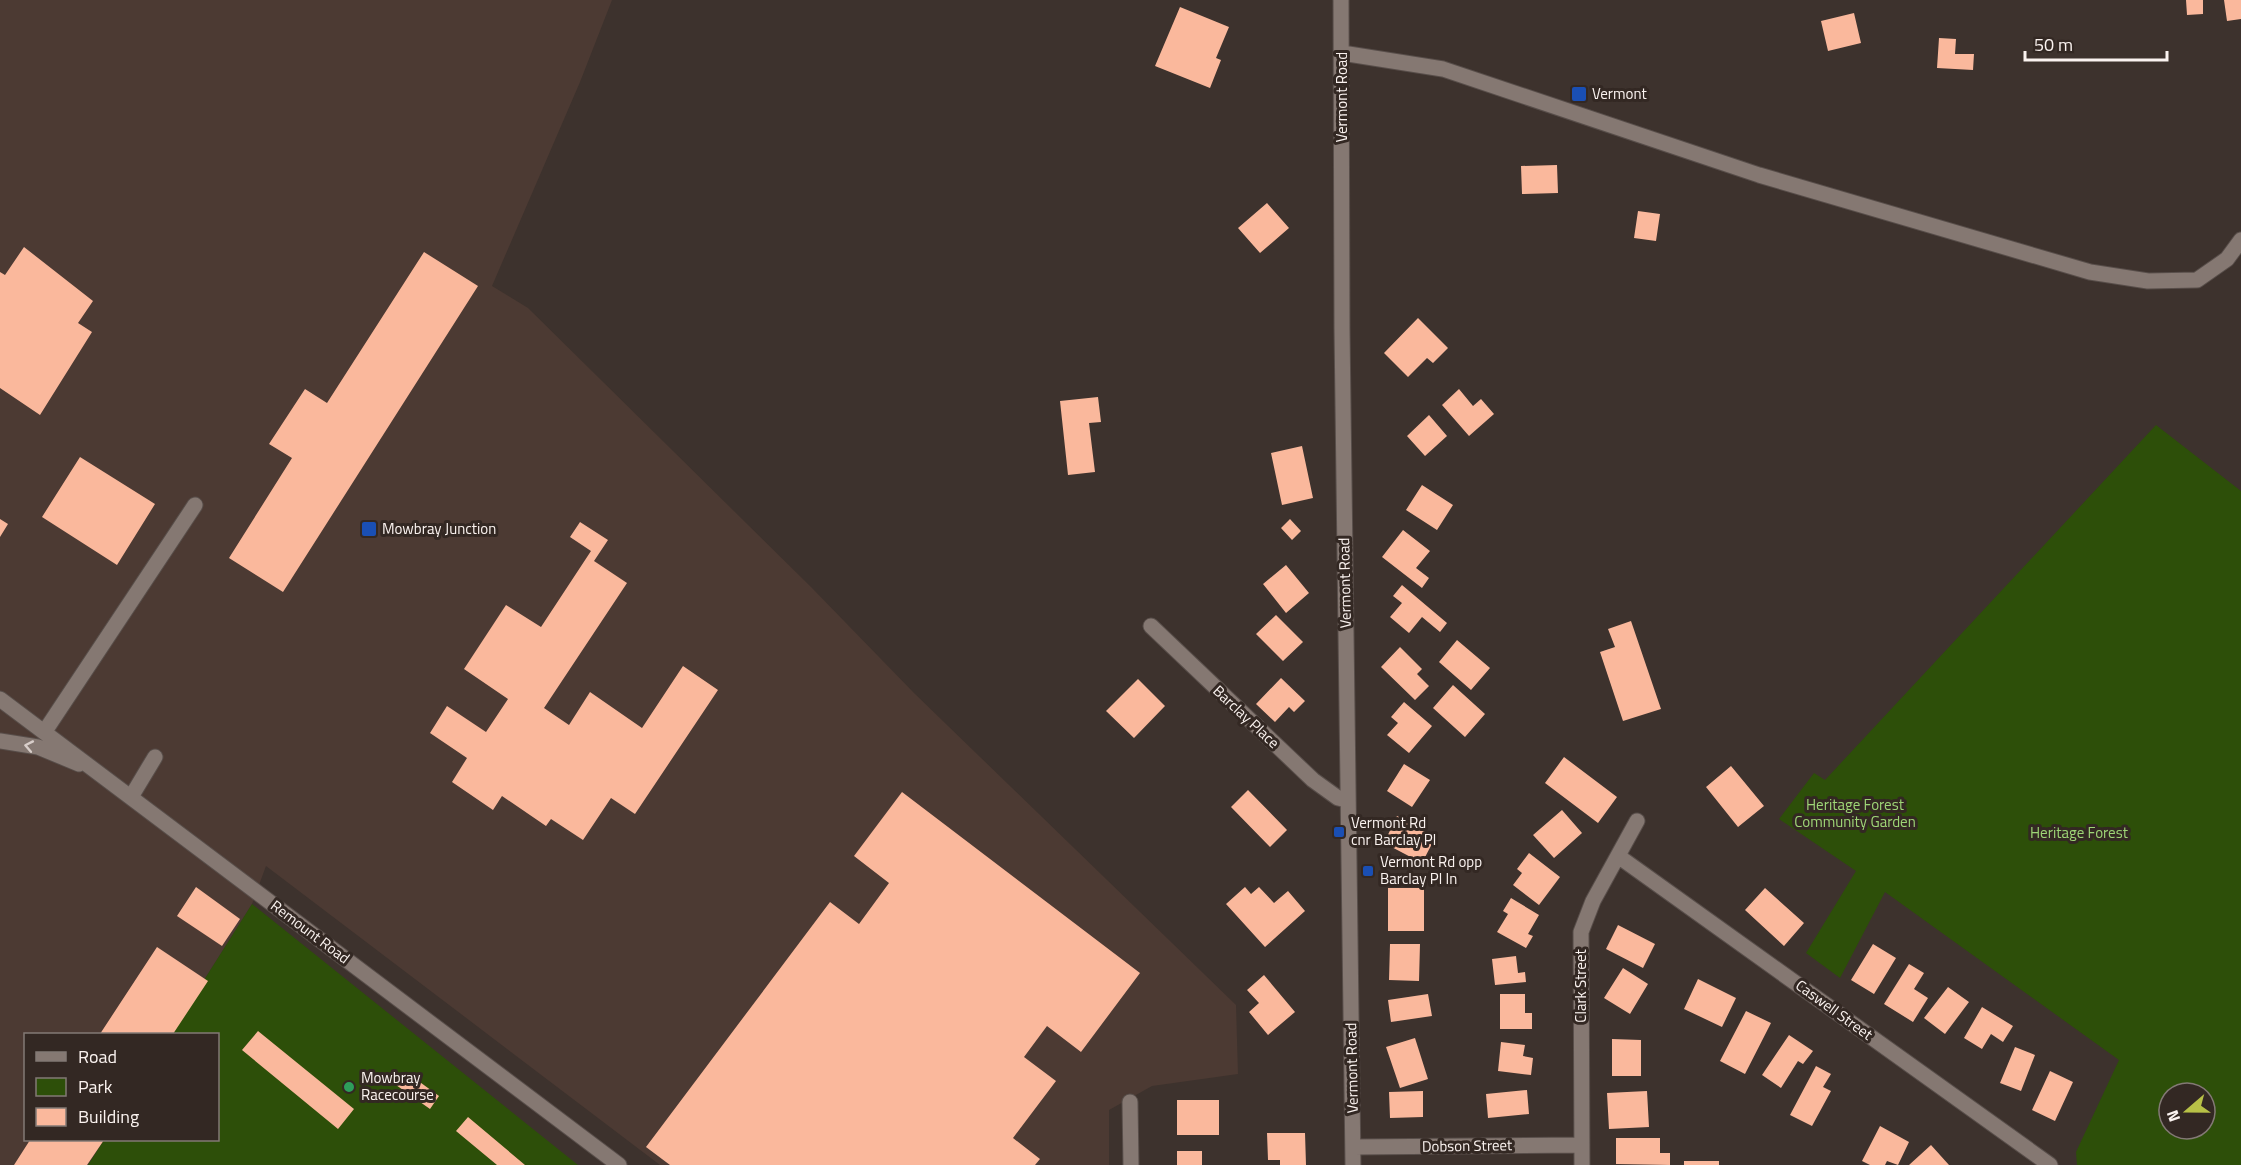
<svg xmlns="http://www.w3.org/2000/svg" width="2241" height="1165" font-family="'Titillium Web',sans-serif">
  <style>
    .built { fill: #4c3a33 }
    .green { fill: #2d4f09; fill-rule: evenodd }
    .building { fill: #fab89c }
    .lines { fill: none; stroke-linecap: round; stroke-linejoin: round }
    .minor-casing { stroke: #584e4a; stroke-width: 17 }
    .minor { stroke: #857872; stroke-width: 15 }
    .oneway { stroke: #d8ceca }
    .transit-dot { fill: #1a4fb4; stroke: #332823; stroke-width: 2 }
    .leisure-dot { fill: #2e9e5b; stroke: #332823; stroke-width: 2 }
    .labels { text-anchor: middle; stroke-width: 6; stroke-linejoin: round; paint-order: stroke }
    .poi-label { font-size: 15px; fill: #fbf3f0; stroke: #332823; text-anchor: start }
    .street-label { font-size: 15px; fill: #fbf3f0; stroke: #332823 }
    .park-label { font-size: 15px; fill: #9ed576; stroke: #332823 }
  </style>
  <rect width="100%" height="100%" fill="#3d322d"/>
  <path class="built" d="M 0,0 L 612,0 L 580,82 L 492,286 L 528,308 L 811,587 L 914,693 L 1236,1005 L 1238,1074 L 1152,1086 L 1109,1110 L 1109,1165 L 660,1165 L 266,866 L 252,904 L 170,1034 L 26,1034 L 26,1140 L 104,1140 L 88,1165 L 0,1165 Z"/>
  <path class="green" d="M 2156,425 L 2241,491 L 2241,1165 L 2077,1165 L 2076,1152 L 2119,1060 L 1885,892 L 1840,978 L 1806,953 L 1856,871 L 1779,819 L 1814,773 L 1825,780 ZM 2169,1093 L 2205,1093 L 2205,1129 L 2169,1129 Z
    M 252,904 L 578,1165 L 88,1165 L 104,1140 L 218,1140 L 218,1034 L 170,1034 Z"/>
  <path class="building" d="M 2186,0 L 2203,0 L 2203,14 L 2187,15 Z
    M 2224,0 L 2241,0 L 2241,19 L 2227,21 Z
    M 1180,7 L 1229,27 L 1216,58 L 1221,60 L 1210,88 L 1155,66 Z
    M 1854,13 L 1861,43 L 1828,51 L 1821,21 Z
    M 1939,38 L 1956,39 L 1955,54 L 1974,54 L 1973,70 L 1937,68 Z
    M 1557,165 L 1558,193 L 1522,194 L 1521,166 Z
    M 1267,203 L 1289,228 L 1260,253 L 1238,228 Z
    M 1638,211 L 1660,214 L 1656,241 L 1634,238 Z
    M 24,247 L 93,301 L 78,323 L 92,332 L 40,415 L 0,388 L 0,272 L 5,275 Z
    M 424,252 L 478,286 L 283,592 L 229,558 L 292,458 L 269,444 L 305,389 L 327,403 Z
    M 1418,318 L 1448,348 L 1433,363 L 1427,358 L 1408,377 L 1384,353 Z
    M 1459,389 L 1473,406 L 1481,399 L 1494,414 L 1469,436 L 1442,405 Z
    M 1098,397 L 1101,422 L 1089,423 L 1095,472 L 1068,475 L 1060,401 Z
    M 1429,415 L 1447,436 L 1425,456 L 1407,436 Z
    M 1302,446 L 1313,498 L 1282,505 L 1271,453 Z
    M 80,457 L 155,504 L 117,565 L 42,517 Z
    M 1422,485 L 1453,505 L 1437,530 L 1406,510 Z
    M 0,519 L 8,524 L 0,537 Z
    M 1290,519 L 1301,531 L 1292,540 L 1281,528 Z
    M 580,522 L 608,540 L 594,561 L 627,583 L 544,708 L 569,725 L 590,692 L 642,728 L 683,666 L 718,690 L 635,814 L 611,798 L 583,840 L 551,819 L 546,826 L 502,796 L 493,810 L 452,782 L 467,758 L 430,733 L 447,706 L 486,732 L 508,699 L 464,669 L 506,605 L 541,627 L 591,551 L 570,537 Z
    M 1403,530 L 1430,551 L 1416,568 L 1429,578 L 1422,588 L 1382,557 Z
    M 1286,565 L 1309,593 L 1286,613 L 1263,584 Z
    M 1402,585 L 1447,623 L 1440,632 L 1422,617 L 1409,633 L 1390,617 L 1402,603 L 1393,596 Z
    M 1276,615 L 1303,642 L 1283,661 L 1256,634 Z
    M 1631,621 L 1661,709 L 1623,721 L 1600,652 L 1615,647 L 1608,629 Z
    M 1457,640 L 1490,668 L 1471,690 L 1439,662 Z
    M 1400,647 L 1422,669 L 1417,674 L 1429,686 L 1415,700 L 1381,667 Z
    M 1281,678 L 1305,701 L 1294,712 L 1289,707 L 1275,722 L 1256,704 Z
    M 1138,679 L 1165,706 L 1134,738 L 1106,711 Z
    M 1453,685 L 1485,714 L 1465,737 L 1433,708 Z
    M 1404,702 L 1432,726 L 1409,753 L 1387,735 L 1398,723 L 1391,717 Z
    M 1564,757 L 1617,797 L 1598,823 L 1545,783 Z
    M 1404,764 L 1430,780 L 1412,807 L 1387,791 Z
    M 1731,766 L 1764,806 L 1738,827 L 1706,787 Z
    M 1248,790 L 1287,830 L 1270,847 L 1231,807 Z
    M 902,792 L 1140,973 L 1081,1052 L 1047,1026 L 1024,1057 L 1056,1081 L 1013,1138 L 1040,1159 L 1035,1165 L 670,1165 L 646,1147 L 830,902 L 859,924 L 889,883 L 854,856 Z
    M 1562,810 L 1582,833 L 1554,858 L 1533,835 Z
    M 1397,816 L 1436,836 L 1422,863 L 1384,843 Z
    M 1529,853 L 1560,877 L 1539,905 L 1513,885 L 1522,873 L 1517,869 Z
    M 196,887 L 240,919 L 222,946 L 177,916 Z
    M 1245,887 L 1251,894 L 1259,887 L 1274,903 L 1288,891 L 1305,911 L 1265,947 L 1226,904 Z
    M 1388,888 L 1424,888 L 1424,931 L 1388,931 Z
    M 1765,888 L 1804,923 L 1784,946 L 1745,910 Z
    M 1511,898 L 1539,915 L 1528,934 L 1533,936 L 1526,948 L 1497,932 L 1508,914 L 1503,911 Z
    M 1618,925 L 1655,944 L 1643,968 L 1606,949 Z
    M 1390,944 L 1420,944 L 1419,981 L 1389,980 Z
    M 1873,944 L 1896,958 L 1874,994 L 1851,980 Z
    M 157,947 L 208,981 L 173,1034 L 100,1034 Z
    M 1516,956 L 1518,973 L 1525,972 L 1526,982 L 1495,985 L 1492,959 Z
    M 1909,964 L 1924,973 L 1914,989 L 1928,998 L 1913,1022 L 1884,1004 Z
    M 1623,968 L 1648,984 L 1630,1014 L 1604,998 Z
    M 1264,975 L 1295,1012 L 1268,1035 L 1249,1012 L 1259,1003 L 1247,990 Z
    M 1698,979 L 1736,998 L 1722,1027 L 1684,1009 Z
    M 1948,987 L 1969,1002 L 1945,1034 L 1924,1018 Z
    M 1428,994 L 1432,1016 L 1391,1022 L 1388,1000 Z
    M 1500,994 L 1525,994 L 1525,1013 L 1532,1013 L 1532,1029 L 1500,1029 Z
    M 1982,1007 L 2013,1026 L 2003,1042 L 1991,1034 L 1982,1049 L 1964,1038 Z
    M 1746,1011 L 1771,1023 L 1745,1074 L 1720,1061 Z
    M 258,1031 L 354,1109 L 338,1129 L 242,1050 Z
    M 1789,1035 L 1813,1051 L 1803,1064 L 1798,1061 L 1781,1088 L 1762,1075 Z
    M 1415,1038 L 1428,1079 L 1400,1088 L 1386,1047 Z
    M 1612,1039 L 1641,1040 L 1641,1076 L 1612,1076 Z
    M 1501,1042 L 1525,1045 L 1523,1056 L 1533,1058 L 1531,1075 L 1498,1071 Z
    M 2015,1047 L 2035,1055 L 2021,1091 L 2000,1083 Z
    M 1816,1066 L 1831,1074 L 1823,1087 L 1831,1091 L 1812,1126 L 1790,1115 Z
    M 2050,1071 L 2073,1082 L 2055,1121 L 2032,1110 Z
    M 406,1072 L 439,1096 L 430,1109 L 396,1085 Z
    M 1527,1090 L 1529,1114 L 1488,1118 L 1486,1094 Z
    M 1423,1091 L 1423,1117 L 1390,1118 L 1389,1092 Z
    M 1647,1091 L 1649,1127 L 1609,1129 L 1607,1093 Z
    M 1177,1100 L 1219,1100 L 1219,1135 L 1177,1135 Z
    M 468,1117 L 525,1165 L 497,1165 L 456,1131 Z
    M 1880,1126 L 1909,1142 L 1898,1165 L 1887,1161 L 1885,1165 L 1870,1165 L 1862,1161 Z
    M 1267,1133 L 1305,1133 L 1306,1165 L 1280,1165 L 1280,1160 L 1268,1160 Z
    M 1616,1138 L 1660,1138 L 1660,1153 L 1670,1153 L 1670,1165 L 1616,1164 Z
    M 30,1140 L 104,1140 L 87,1165 L 14,1165 Z
    M 1931,1145 L 1949,1165 L 1909,1165 Z
    M 1177,1151 L 1202,1151 L 1202,1165 L 1177,1165 Z
    M 1684,1161 L 1719,1161 L 1719,1165 L 1684,1165 Z"/>
  <g class="lines">
    <g class="minor-casing">
      <path id="minor" d="M 1341,0 L 1342,329 L 1353,1165
        M 1342,53 L 1443,69 L 1759,175 L 2090,272 L 2148,281 L 2197,280 L 2227,259 L 2241,240
        M 1151,626 L 1313,780 L 1338,798 L 1347,800
        M 0,699 L 619,1165
        M 45,731 L 195,505
        M 0,741 L 38,747 L 79,764
        M 131,797 L 155,757
        M 1618,856 L 2050,1165
        M 1130,1102 L 1131,1165
        M 1353,1147 L 1582,1145
        M 1582,1165 L 1581,932 L 1593,901 L 1637,821"/>
    </g>
    <use href="#minor" class="minor"/>
  </g>
  <defs><path id="oneway-chevron" d="M-2-3.5L2.5 0L-2 3.5" fill="none" stroke-width="1.6" stroke-linecap="round" stroke-linejoin="round" transform="scale(1.5)"/></defs>
  <use class="oneway" href="#oneway-chevron" transform="translate(29 746) rotate(-169)"/>
  <g class="transit-dot">
    <rect x="1571" y="86" width="16" height="16" rx="3"/>
    <rect x="361" y="521" width="16" height="16" rx="3"/>
    <rect x="1333" y="826" width="12" height="12" rx="3"/>
    <rect x="1362" y="865" width="12" height="12" rx="3"/>
  </g>
  <circle class="leisure-dot" cx="349" cy="1087" r="6"/>
  <g class="labels">
    <g class="poi-label">
      <text x="1592" y="99">Vermont</text>
      <text x="382" y="534">Mowbray Junction</text>
      <text x="1351" y="828">Vermont Rd<tspan x="1351" dy="17">cnr Barclay Pl</tspan></text>
      <text x="1380" y="867">Vermont Rd opp<tspan x="1380" dy="17">Barclay Pl In</tspan></text>
      <text x="361" y="1083">Mowbray<tspan x="361" dy="17">Racecourse</tspan></text>
    </g>
    <g class="street-label">
      <text transform="translate(1342 97) rotate(-90)" y="5">Vermont Road</text>
      <text transform="translate(1345 583) rotate(-91)" y="5">Vermont Road</text>
      <text transform="translate(1246 717) rotate(43)" y="5">Barclay Place</text>
      <text transform="translate(310 932) rotate(37)" y="5">Remount Road</text>
      <text transform="translate(1581 986) rotate(-90)" y="5">Clark Street</text>
      <text transform="translate(1834 1010) rotate(36)" y="5">Caswell Street</text>
      <text transform="translate(1352 1068) rotate(-91)" y="5">Vermont Road</text>
      <text transform="translate(1467 1146) rotate(-1)" y="5">Dobson Street</text>
    </g>
    <g class="park-label">
      <text x="1855" y="810">Heritage Forest<tspan x="1855" dy="17">Community Garden</tspan></text>
      <text x="2079" y="838">Heritage Forest</text>
    </g>
  </g>
  <rect x="24" y="1033" width="195" height="108" fill="#332823" stroke="#837975" stroke-width="1.5"/>
  <rect x="36" y="1052" width="30" height="9" fill="#857872" stroke="#837975" stroke-width="1.5"/>
  <text x="78" y="1063" font-size="18" fill="#fbf3f0">Road</text>
  <rect x="36" y="1078" width="30" height="18" fill="#2d4f09" stroke="#837975" stroke-width="1.5"/>
  <text x="78" y="1093" font-size="18" fill="#fbf3f0">Park</text>
  <rect x="36" y="1108" width="30" height="18" fill="#fab89c" stroke="#837975" stroke-width="1.5"/>
  <text x="78" y="1123" font-size="18" fill="#fbf3f0">Building</text>
  <g transform="translate(2187 1111) rotate(250)"><circle r="28" fill="#332823" stroke="#837975" stroke-width="1.5"/>
  <path d="M0-4.5L10 22L0 15L-10 22Z" fill="#b8c147"/>
  <text y="-9" font-size="16" font-weight="bold" text-anchor="middle" fill="#fbf3f0">N</text>
  </g>
  <path d="M2025 51v9h142v-9" fill="none" stroke="#fbf3f0" stroke-width="3"/>
  <text x="2034" y="51" font-size="18" fill="#fbf3f0" stroke="#332823" stroke-width="4.5" paint-order="stroke">50 m</text>
</svg>
